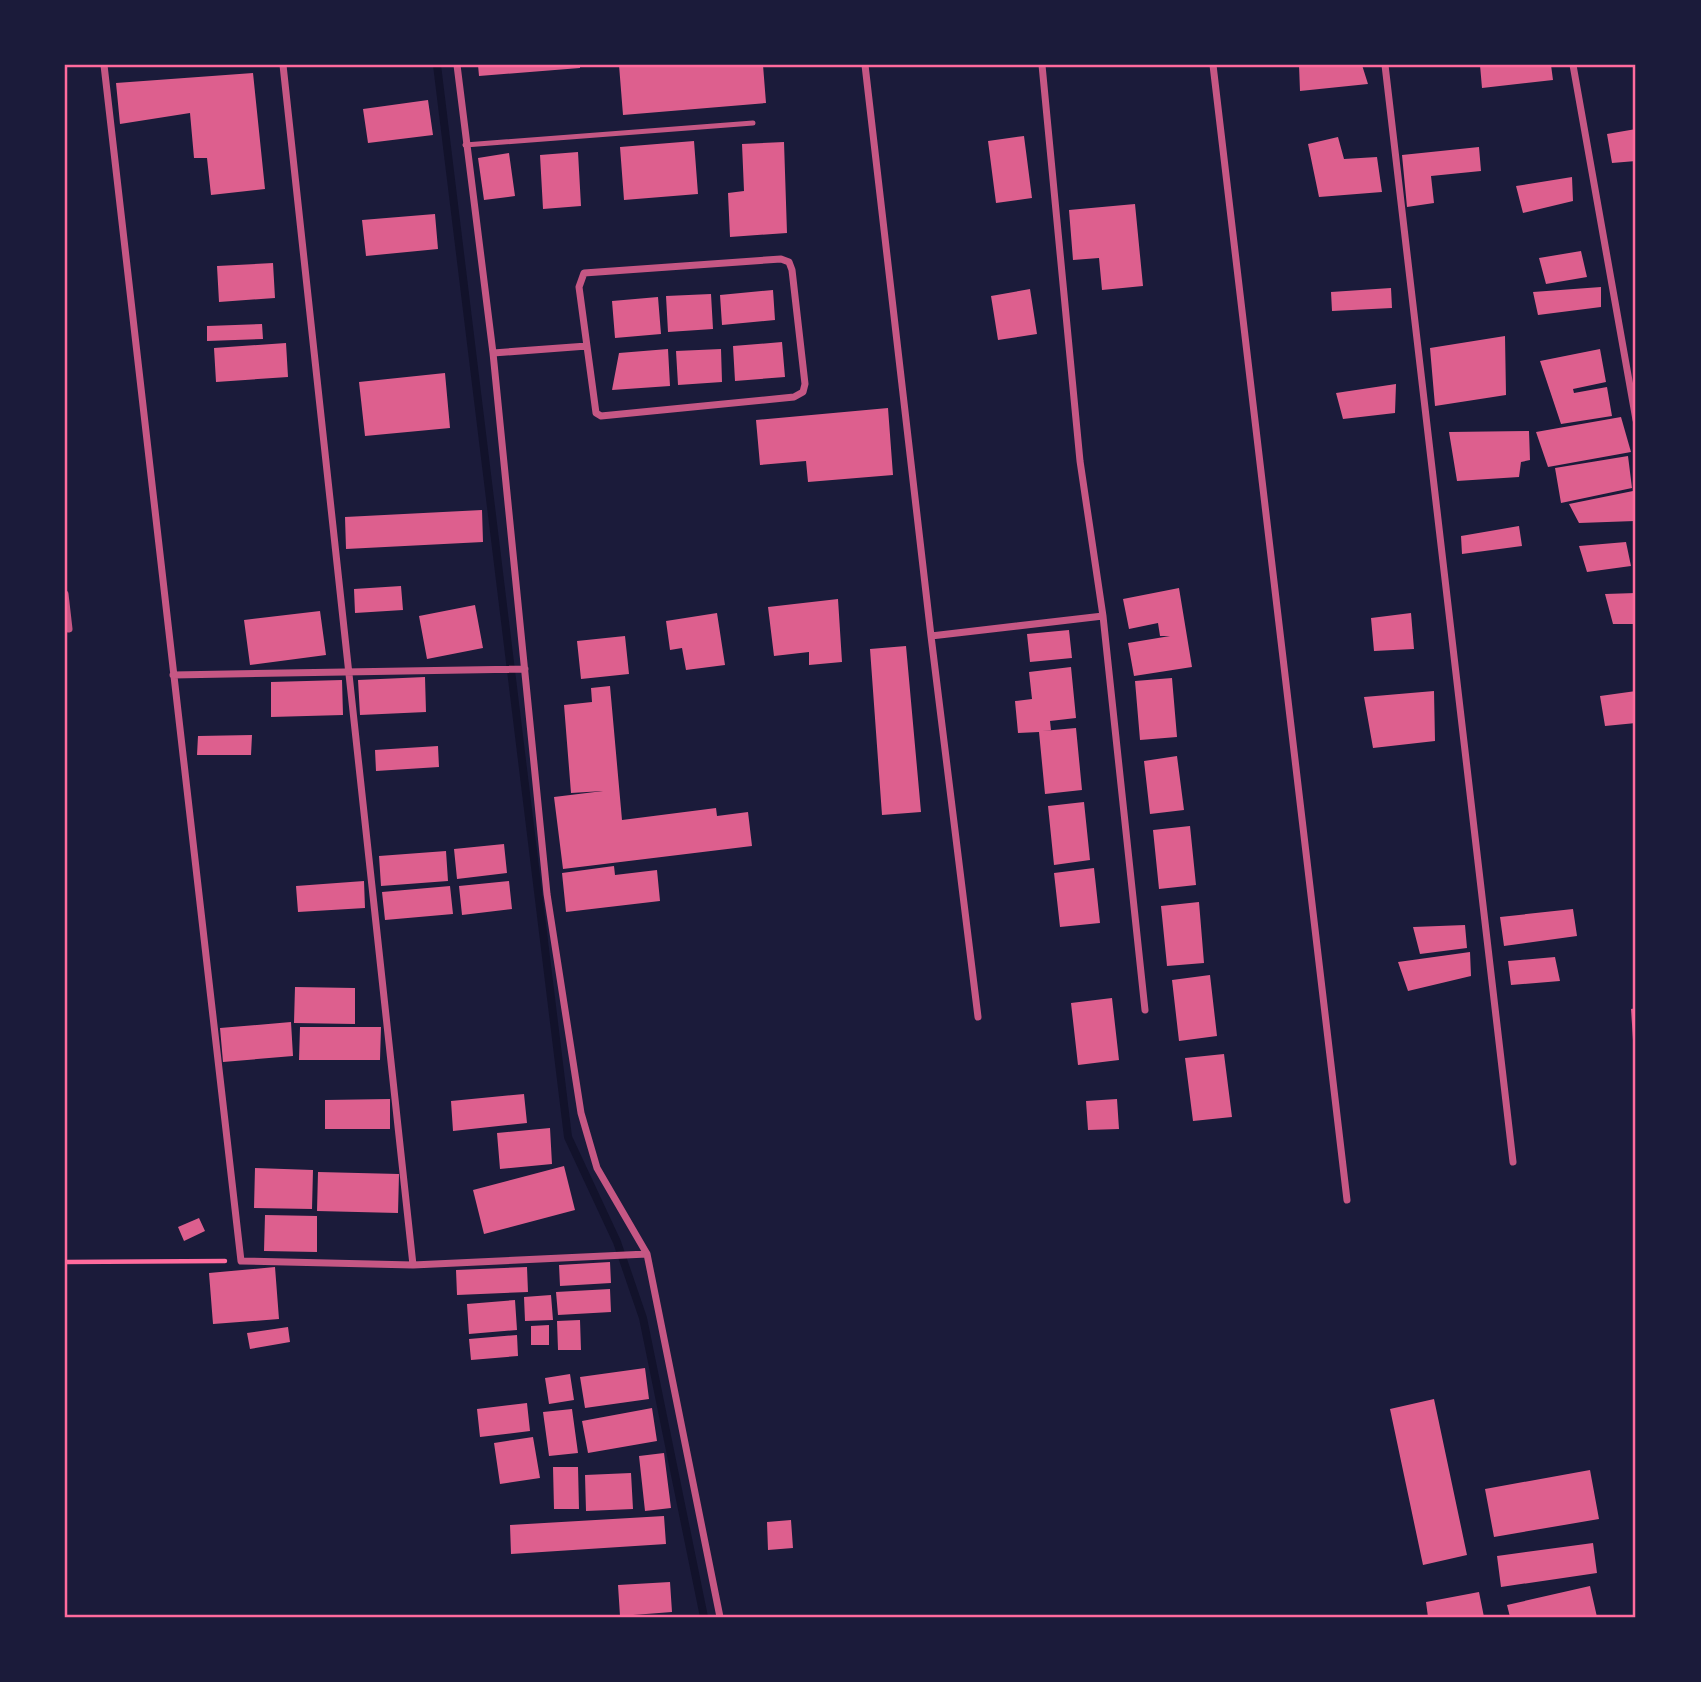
<svg xmlns="http://www.w3.org/2000/svg" width="1701" height="1682" font-family="'Work Sans',sans-serif">
  <style>
    .lines { fill: none; stroke-linecap: round; stroke-linejoin: round }
    .stream { stroke: #12122b; stroke-width: 8 }
    .building { fill: #dd5f8e }
    .path { stroke: #ff6b9d; stroke-width: 4.5 }
    .service { stroke: #c65784; stroke-width: 5 }
    .minor { stroke: #c65784; stroke-width: 7 }
    .neatline { fill: none; stroke: #ff6b9d; stroke-width: 2.5 }
  </style>
  <rect width="100%" height="100%" fill="#1b1b3a"/>
  <g class="lines">
    <path class="stream" d="M 437,65 L 568,1137 L 617,1242 L 643,1318 L 704,1617"/>
  </g>
  <path class="building" d="M 478,65 L 580,65 L 580,68 L 479,76 Z
    M 619,65 L 763,65 L 766,103 L 623,115 Z
    M 1299,65 L 1362,65 L 1368,84 L 1300,91 Z
    M 1480,65 L 1551,65 L 1553,80 L 1482,88 Z
    M 253,73 L 265,189 L 211,195 L 207,158 L 194,158 L 190,113 L 120,124 L 116,83 Z
    M 428,100 L 433,135 L 368,143 L 363,109 Z
    M 1636,129 L 1636,161 L 1612,163 L 1607,134 Z
    M 1024,136 L 1032,198 L 996,203 L 988,141 Z
    M 1338,137 L 1344,159 L 1377,157 L 1382,192 L 1319,197 L 1308,144 Z
    M 694,141 L 698,194 L 624,200 L 620,147 Z
    M 784,142 L 787,233 L 730,237 L 728,193 L 744,191 L 742,144 Z
    M 1479,147 L 1481,171 L 1431,176 L 1434,203 L 1407,207 L 1402,155 Z
    M 578,152 L 581,206 L 543,209 L 540,155 Z
    M 509,153 L 515,196 L 484,200 L 478,158 Z
    M 1572,177 L 1573,201 L 1523,213 L 1516,186 Z
    M 1135,204 L 1143,286 L 1102,290 L 1099,258 L 1073,260 L 1069,210 Z
    M 435,214 L 438,249 L 366,256 L 362,220 Z
    M 1581,251 L 1587,277 L 1546,284 L 1539,258 Z
    M 273,263 L 275,298 L 219,302 L 217,266 Z
    M 1601,287 L 1601,307 L 1538,315 L 1533,292 Z
    M 1391,288 L 1392,308 L 1332,311 L 1331,292 Z
    M 1030,289 L 1037,334 L 998,340 L 991,296 Z
    M 773,290 L 775,320 L 722,325 L 720,295 Z
    M 711,294 L 713,329 L 668,332 L 666,296 Z
    M 658,297 L 661,334 L 615,338 L 612,301 Z
    M 262,324 L 263,339 L 207,341 L 207,326 Z
    M 1505,336 L 1506,395 L 1435,406 L 1430,348 Z
    M 782,342 L 785,377 L 735,381 L 733,346 Z
    M 286,343 L 288,377 L 216,382 L 214,348 Z
    M 668,349 L 670,386 L 612,390 L 619,353 Z
    M 721,349 L 722,382 L 678,385 L 676,351 Z
    M 1600,349 L 1606,382 L 1573,389 L 1574,393 L 1607,387 L 1612,416 L 1561,424 L 1540,361 Z
    M 445,373 L 450,428 L 365,436 L 359,382 Z
    M 1396,384 L 1395,413 L 1343,419 L 1336,393 Z
    M 888,408 L 893,475 L 808,482 L 806,461 L 760,465 L 756,420 Z
    M 1621,417 L 1631,452 L 1548,467 L 1536,432 Z
    M 1529,431 L 1530,460 L 1521,462 L 1519,477 L 1457,481 L 1449,432 Z
    M 1628,456 L 1632,488 L 1561,503 L 1555,468 Z
    M 1633,491 L 1635,521 L 1579,523 L 1569,504 Z
    M 482,510 L 483,542 L 346,549 L 345,517 Z
    M 1519,526 L 1522,546 L 1462,554 L 1461,536 Z
    M 1626,542 L 1631,566 L 1587,572 L 1579,546 Z
    M 401,586 L 403,610 L 355,613 L 354,589 Z
    M 1179,588 L 1192,667 L 1134,676 L 1128,643 L 1170,636 L 1160,636 L 1158,623 L 1129,629 L 1123,599 Z
    M 1636,593 L 1636,624 L 1613,624 L 1605,594 Z
    M 838,599 L 842,662 L 809,665 L 809,652 L 774,656 L 768,607 Z
    M 475,605 L 483,648 L 427,659 L 419,616 Z
    M 320,611 L 326,655 L 250,665 L 244,620 Z
    M 717,613 L 725,665 L 686,670 L 682,648 L 670,650 L 666,621 Z
    M 1411,613 L 1414,649 L 1374,651 L 1371,618 Z
    M 1069,630 L 1072,658 L 1030,662 L 1027,634 Z
    M 625,636 L 629,674 L 581,679 L 577,641 Z
    M 906,646 L 921,812 L 882,815 L 870,649 Z
    M 1071,667 L 1076,718 L 1050,721 L 1051,730 L 1042,731 L 1076,728 L 1082,790 L 1045,794 L 1039,732 L 1018,733 L 1015,701 L 1032,699 L 1029,672 Z
    M 425,677 L 426,712 L 360,715 L 358,680 Z
    M 1172,678 L 1177,737 L 1140,740 L 1135,681 Z
    M 342,680 L 343,715 L 271,717 L 271,682 Z
    M 610,686 L 622,820 L 716,808 L 717,816 L 748,812 L 752,846 L 563,869 L 554,797 L 603,791 L 571,793 L 564,705 L 592,702 L 591,688 Z
    M 1434,691 L 1435,741 L 1373,748 L 1364,697 Z
    M 1636,691 L 1636,723 L 1605,726 L 1600,696 Z
    M 252,735 L 251,755 L 197,755 L 198,736 Z
    M 438,746 L 439,767 L 376,771 L 375,750 Z
    M 1177,756 L 1184,810 L 1150,814 L 1144,761 Z
    M 1084,802 L 1090,860 L 1054,865 L 1048,806 Z
    M 1190,826 L 1196,885 L 1159,889 L 1153,830 Z
    M 504,844 L 507,873 L 457,879 L 454,849 Z
    M 446,851 L 448,881 L 381,886 L 379,856 Z
    M 614,866 L 615,875 L 657,870 L 660,901 L 566,912 L 562,873 Z
    M 1094,868 L 1100,923 L 1060,927 L 1054,873 Z
    M 364,881 L 365,908 L 298,912 L 296,886 Z
    M 509,881 L 512,909 L 462,915 L 459,886 Z
    M 450,886 L 453,914 L 385,920 L 382,892 Z
    M 1199,902 L 1204,963 L 1167,966 L 1161,906 Z
    M 1573,909 L 1577,936 L 1504,946 L 1500,917 Z
    M 1465,925 L 1467,948 L 1420,954 L 1413,927 Z
    M 1470,952 L 1471,976 L 1408,991 L 1398,962 Z
    M 1555,957 L 1560,981 L 1511,985 L 1508,961 Z
    M 1210,975 L 1217,1036 L 1179,1041 L 1172,980 Z
    M 295,987 L 355,988 L 355,1024 L 294,1023 Z
    M 1112,998 L 1119,1060 L 1078,1065 L 1071,1003 Z
    M 1636,1008 L 1636,1040 L 1633,1040 L 1631,1009 Z
    M 291,1022 L 293,1056 L 223,1062 L 220,1028 Z
    M 300,1027 L 381,1027 L 380,1060 L 299,1060 Z
    M 1224,1054 L 1232,1117 L 1193,1121 L 1185,1058 Z
    M 524,1094 L 527,1123 L 453,1131 L 451,1101 Z
    M 390,1099 L 390,1129 L 325,1129 L 325,1100 Z
    M 1117,1099 L 1119,1129 L 1088,1130 L 1086,1101 Z
    M 550,1128 L 552,1164 L 500,1169 L 497,1133 Z
    M 564,1166 L 575,1210 L 484,1234 L 473,1190 Z
    M 255,1168 L 313,1170 L 312,1209 L 254,1208 Z
    M 318,1172 L 399,1174 L 398,1213 L 317,1211 Z
    M 265,1215 L 317,1216 L 317,1252 L 264,1251 Z
    M 199,1218 L 205,1231 L 184,1241 L 178,1227 Z
    M 610,1262 L 611,1283 L 560,1286 L 559,1265 Z
    M 275,1267 L 279,1319 L 213,1324 L 209,1273 Z
    M 527,1267 L 528,1292 L 457,1295 L 456,1270 Z
    M 610,1289 L 611,1312 L 558,1315 L 556,1292 Z
    M 551,1295 L 553,1320 L 525,1321 L 524,1297 Z
    M 515,1300 L 517,1330 L 469,1334 L 467,1304 Z
    M 580,1320 L 581,1350 L 558,1350 L 557,1321 Z
    M 549,1325 L 549,1345 L 531,1345 L 531,1326 Z
    M 288,1327 L 290,1342 L 250,1349 L 247,1333 Z
    M 517,1335 L 518,1356 L 471,1360 L 469,1339 Z
    M 645,1368 L 649,1399 L 585,1408 L 580,1377 Z
    M 570,1374 L 574,1400 L 549,1404 L 545,1378 Z
    M 1434,1399 L 1467,1555 L 1423,1565 L 1390,1409 Z
    M 527,1403 L 530,1431 L 480,1437 L 477,1409 Z
    M 652,1408 L 657,1441 L 588,1453 L 582,1421 Z
    M 572,1409 L 578,1453 L 549,1456 L 543,1412 Z
    M 533,1437 L 540,1478 L 500,1484 L 494,1443 Z
    M 664,1453 L 671,1508 L 645,1511 L 639,1456 Z
    M 553,1467 L 578,1467 L 579,1509 L 554,1509 Z
    M 1590,1470 L 1599,1519 L 1494,1537 L 1485,1489 Z
    M 631,1473 L 633,1509 L 586,1511 L 585,1475 Z
    M 664,1516 L 666,1544 L 511,1554 L 510,1525 Z
    M 791,1520 L 793,1548 L 768,1550 L 767,1522 Z
    M 1593,1543 L 1597,1573 L 1501,1587 L 1497,1556 Z
    M 670,1582 L 672,1612 L 620,1616 L 618,1585 Z
    M 1590,1586 L 1597,1617 L 1510,1617 L 1507,1605 Z
    M 1479,1592 L 1484,1617 L 1428,1617 L 1426,1602 Z"/>
  <g class="lines">
    <path class="path" d="M 65,1262 L 225,1261"/>
    <path class="service" d="M 465,145 L 753,123"/>
    <path class="minor" d="M 104,65 L 241,1261 L 413,1265 L 647,1254
      M 283,65 L 413,1265
      M 457,65 L 493,353 L 547,894 L 581,1113 L 597,1168 L 647,1254 L 720,1617
      M 865,65 L 931,636
      M 1042,65 L 1080,461 L 1103,616 L 1145,1010
      M 1213,65 L 1347,1200
      M 1385,65 L 1513,1162
      M 1573,65 L 1636,420
      M 781,259 L 789,262 L 792,270 L 805,384 L 803,392 L 794,397 L 601,416 L 596,413 L 579,287 L 584,273 Z
      M 493,353 L 587,346
      M 65,594 L 69,629
      M 173,675 L 525,669
      M 978,1017 L 931,636 L 1103,616"/>
  </g>
  <rect width="1701" height="1682" fill="none" stroke="#1b1b3a" stroke-width="133"/>
  <rect x="66" y="66" width="1568" height="1550" class="neatline"/>
</svg>
